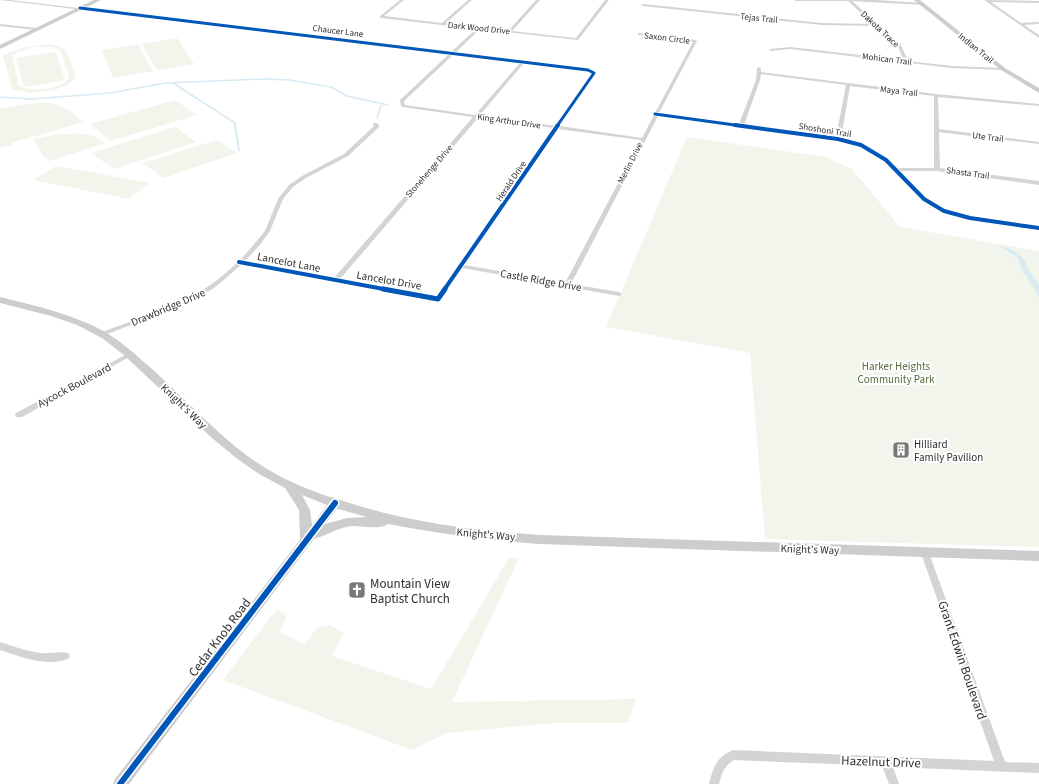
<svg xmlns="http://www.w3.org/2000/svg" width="1039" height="784" font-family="'Source Sans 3',sans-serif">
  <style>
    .green { fill: #f1f5ec; fill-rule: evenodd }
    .water { fill: #d8eaf2 }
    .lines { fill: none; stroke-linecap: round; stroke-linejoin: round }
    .stream-far1 { stroke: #d8eaf2; stroke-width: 1.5 }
    .stream { stroke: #d8eaf2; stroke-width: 2 }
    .street { fill: #d4d4d4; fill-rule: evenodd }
    .secondary { fill: #cdcdcd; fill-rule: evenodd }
    .cycleway-far3-casing { stroke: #fff; stroke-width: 4.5 }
    .cycleway-far2-casing { stroke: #fff; stroke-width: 6 }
    .cycleway-far1-casing { stroke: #fff; stroke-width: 8 }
    .cycleway-casing { stroke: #fff; stroke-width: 9 }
    .cycleway-far3 { stroke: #0057b8; stroke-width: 3 }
    .cycleway-far2 { stroke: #0057b8; stroke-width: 4 }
    .cycleway-far1 { stroke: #0057b8; stroke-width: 5 }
    .cycleway { stroke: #0057b8; stroke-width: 6 }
    .labels { text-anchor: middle; stroke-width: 4; stroke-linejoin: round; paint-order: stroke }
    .far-street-label { font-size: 9px; fill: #2f2f2f; stroke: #fff }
    .street-label { font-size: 11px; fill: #2f2f2f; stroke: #fff }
    .park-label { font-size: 11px; fill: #556d3b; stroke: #fff }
    .poi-label { font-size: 11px; fill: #2f2f2f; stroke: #fff; text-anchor: start }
    .near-poi-label { font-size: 13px; fill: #2f2f2f; stroke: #fff; text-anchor: start }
    .near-street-label { font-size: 13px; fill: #2f2f2f; stroke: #fff }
  </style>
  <rect width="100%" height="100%" fill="#fff"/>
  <path class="green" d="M 177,38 L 194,64 L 157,70 L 142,44 Z
    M 48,44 C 70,45 69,59 76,76 C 68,90 43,93 28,92 C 23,92 18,90 12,90 L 3,55 L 26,47 ZM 35,47 L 52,47 L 60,50 L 69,76 C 66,90 28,93 19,85 L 12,56 L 20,51 Z
    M 138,44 L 153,71 L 113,78 L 102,50 Z
    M 56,52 L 65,80 L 24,87 L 16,58 Z
    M 175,100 L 197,115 L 110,141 L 90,124 Z
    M 27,104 C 56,101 63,104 84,122 L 11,143 L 12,145 L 0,148 L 0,109 Z
    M 175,127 L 196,142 L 114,169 L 91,153 Z
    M 58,134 C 72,134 95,131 105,143 L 53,160 L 45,159 L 33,139 Z
    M 687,137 L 826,157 L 852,169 L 900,227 L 1039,251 L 1039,547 L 765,539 L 750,353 L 606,327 Z
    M 217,140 L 237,153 L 163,178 L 143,163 Z
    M 56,166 L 150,183 L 129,199 L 33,180 Z
    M 509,558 L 519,558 L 452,702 L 636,699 L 628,723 L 553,723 L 447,733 L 412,750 L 223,680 L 277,609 L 287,615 L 280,632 L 305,644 L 317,628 L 330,625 L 344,633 L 332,656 L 431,689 Z"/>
  <path class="water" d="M 1000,246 C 1012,249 1020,252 1026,263 L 1026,266 L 1039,285 L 1039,297 L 1021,268 L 1018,258 Z"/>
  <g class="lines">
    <path class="stream-far1" d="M 173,83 L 235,123 L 235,126
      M 0,97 L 32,99 L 110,93 L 165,83 L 265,79 L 289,80 L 331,87 L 347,96 L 388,105
      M 377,118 L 382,103"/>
    <path class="stream" d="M 235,125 L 239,150"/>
    <path class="street" d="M 0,0 L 11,0 L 78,8 L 80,7 L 451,52 L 476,29 L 381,18 L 379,17 L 400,0 L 404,0 L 384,16 L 442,23 L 468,0 L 472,0 L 446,23 L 509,30 L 536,0 L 540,0 L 512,31 L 576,38 L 605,0 L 609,0 L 578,40 L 480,29 L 455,53 L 589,69 L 596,73 L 560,126 L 642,138 L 654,115 L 653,114 L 655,113 L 693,42 L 638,35 L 638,33 L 639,33 L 695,40 L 697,41 L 659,113 L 739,124 L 756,80 L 757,68 L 759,67 L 761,68 L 761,72 L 936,94 L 1039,104 L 1039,106 L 938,97 L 939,129 L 1039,142 L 1039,144 L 939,132 L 940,168 L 1039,181 L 1039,185 L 937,171 L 900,171 C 910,182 919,194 931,202 C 960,221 1005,221 1039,226 L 1039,230 C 1004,225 959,224 929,205 C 918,199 910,188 902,179 C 882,157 867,147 838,140 L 658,116 L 571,284 L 619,292 L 622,294 L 621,295 L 619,296 L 462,268 L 440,300 L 438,301 L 337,282 L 335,283 L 332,281 L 242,264 L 219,284 L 211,290 L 192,300 L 155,316 L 102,336 L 100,335 L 99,334 L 100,333 C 143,316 192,303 227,272 C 231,268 236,265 237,261 L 241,259 L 255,243 L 265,231 L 278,199 L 289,185 L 302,176 L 344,154 L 374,126 L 373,124 L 373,123 L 377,123 L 379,126 L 379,127 L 348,156 L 306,178 L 293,187 L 283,199 L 270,231 L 259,246 L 245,261 L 334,278 L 473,117 L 403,107 L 401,106 L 400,100 L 449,54 ZM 453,55 L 520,63 L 475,115 L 405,105 L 404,101 ZM 524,63 L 587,71 L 592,73 L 555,126 L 480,115 ZM 761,74 L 846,85 L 836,137 L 744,125 L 760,80 ZM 850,86 L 934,96 L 934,168 L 898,168 C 881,151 863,143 841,138 ZM 478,118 L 554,128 L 436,297 L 340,279 ZM 558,129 L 641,140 L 565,283 L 465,265 Z
      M 794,0 L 876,0 L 924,3 L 923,5 L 852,1 L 901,45 L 908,61 L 952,66 L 1003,68 L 1005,69 L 1003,70 L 952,68 L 790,49 L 771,51 L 769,50 L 770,49 L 790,47 L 903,60 L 898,46 L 876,26 L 822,25 L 643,6 L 641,5 L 643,4 L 822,23 L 873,24 L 848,1 L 796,1 Z
      M 984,0 L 1039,1 L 1039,3 L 991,2 L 1021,23 L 1039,22 L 1039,24 L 1024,25 L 1039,35 L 1039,38 Z
      M 0,24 L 36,28 L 38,29 L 36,30 L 0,26 Z
      M 129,353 L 132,355 L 131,356 L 22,417 L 16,417 L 15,415 L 16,413 Z
      M 925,550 L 928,551 L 929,553 L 1005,762 L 1039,763 L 1039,773 L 893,767 L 899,784 L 889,784 L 882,766 L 734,760 C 724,766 722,773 719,784 L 709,784 C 713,768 716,757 733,750 L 994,761 L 921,553 L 922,551 Z
      M 0,642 C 13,646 26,651 40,653 C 48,654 62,651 68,653 L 70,656 L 68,659 C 46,667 21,657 0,650 Z"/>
    <path class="secondary" d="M 94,0 L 101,0 L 0,49 L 0,45 Z
      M 914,0 L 920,0 L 1005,68 L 1039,88 L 1039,93 L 1001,70 Z
      M 0,297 C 36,306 74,314 107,333 C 120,341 133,352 145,363 C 186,398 221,441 267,469 C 289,482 313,492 337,499 C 405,522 468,530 540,535 L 1039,551 L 1039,561 L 540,544 C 489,540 439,534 388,524 C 381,530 363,526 353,526 C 338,527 328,535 314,539 L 129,784 L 113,784 L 115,779 L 300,540 L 299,510 L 285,488 L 259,474 L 235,457 L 212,438 L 125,356 L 102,338 L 77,325 L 51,316 L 0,303 ZM 302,495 L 327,505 L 312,525 L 310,510 ZM 337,509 L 338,509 L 367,517 L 347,518 L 325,524 Z"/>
    <g class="cycleway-far3-casing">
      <path id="cycleway-far3" d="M 80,8 L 588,70 L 594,73 L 557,126
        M 655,114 L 742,126"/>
    </g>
    <g class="cycleway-far2-casing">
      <path id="cycleway-far2" d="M 735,125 L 838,139 L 861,145 L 886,160 L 924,199 L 944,211 L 970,218 L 1039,228
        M 239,262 L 389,290
        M 444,290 L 558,125"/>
    </g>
    <g class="cycleway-far1-casing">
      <path id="cycleway-far1" d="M 383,289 L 438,299 L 445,289
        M 334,504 L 335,503"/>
    </g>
    <g class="cycleway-casing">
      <path id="cycleway" d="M 120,784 L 335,503"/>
    </g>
    <use href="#cycleway-far3" class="cycleway-far3"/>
    <use href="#cycleway-far2" class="cycleway-far2"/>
    <use href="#cycleway-far1" class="cycleway-far1"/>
    <use href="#cycleway" class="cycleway"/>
  </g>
  <defs>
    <g id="building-square" transform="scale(0.9)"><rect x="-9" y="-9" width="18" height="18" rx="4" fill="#787878" stroke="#fff"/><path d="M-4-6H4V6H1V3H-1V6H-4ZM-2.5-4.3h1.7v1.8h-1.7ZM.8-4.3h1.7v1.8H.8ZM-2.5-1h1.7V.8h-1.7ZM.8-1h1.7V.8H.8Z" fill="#fff"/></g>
    <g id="church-square" transform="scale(0.9)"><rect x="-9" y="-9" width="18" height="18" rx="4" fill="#787878" stroke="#fff"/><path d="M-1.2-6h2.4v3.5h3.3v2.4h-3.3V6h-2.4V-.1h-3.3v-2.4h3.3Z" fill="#fff"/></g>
  </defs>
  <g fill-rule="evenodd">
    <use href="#building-square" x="901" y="450"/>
    <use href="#church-square" x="357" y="590"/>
  </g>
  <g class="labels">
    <g class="far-street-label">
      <text transform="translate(759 18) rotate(6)" y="3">Tejas Trail</text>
      <text transform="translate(479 28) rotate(6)" y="3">Dark Wood Drive</text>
      <text transform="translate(880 29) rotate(43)" y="3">Dakota Trace</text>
      <text transform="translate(338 31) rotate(7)" y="3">Chaucer Lane</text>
      <text transform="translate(667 38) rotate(7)" y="3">Saxon Circle</text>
      <text transform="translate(976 48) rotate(39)" y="3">Indian Trail</text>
      <text transform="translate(887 59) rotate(7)" y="3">Mohican Trail</text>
      <text transform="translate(899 91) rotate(7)" y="3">Maya Trail</text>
      <text transform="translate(509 121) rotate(8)" y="3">King Arthur Drive</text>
      <text transform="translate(825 130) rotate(9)" y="3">Shoshoni Trail</text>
      <text transform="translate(988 137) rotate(7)" y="3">Ute Trail</text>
      <text transform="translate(630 163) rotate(-63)" y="3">Merlin Drive</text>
      <text transform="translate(429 171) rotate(-49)" y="3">Stonehenge Drive</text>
      <text transform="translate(968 173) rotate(8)" y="3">Shasta Trail</text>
      <text transform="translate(511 181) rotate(-56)" y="3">Herald Drive</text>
    </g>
    <g class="street-label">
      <text transform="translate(289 262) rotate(11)" y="4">Lancelot Lane</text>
      <text transform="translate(389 280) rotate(10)" y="4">Lancelot Drive</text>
      <text transform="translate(541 280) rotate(10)" y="4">Castle Ridge Drive</text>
      <text transform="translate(168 307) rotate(-23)" y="4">Drawbridge Drive</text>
      <text transform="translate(74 385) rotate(-28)" y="4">Aycock Boulevard</text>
      <text transform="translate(184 406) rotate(44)" y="4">Knight's Way</text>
      <text transform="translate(486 534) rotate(5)" y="4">Knight's Way</text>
      <text transform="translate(810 549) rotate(2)" y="4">Knight's Way</text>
    </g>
    <g class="park-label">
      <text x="896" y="370">Harker Heights<tspan x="896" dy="13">Community Park</tspan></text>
    </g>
    <g class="poi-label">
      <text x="914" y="448">Hilliard<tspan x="914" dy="13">Family Pavilion</tspan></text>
    </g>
    <g class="near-poi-label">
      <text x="370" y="588">Mountain View<tspan x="370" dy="15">Baptist Church</tspan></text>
    </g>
    <g class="near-street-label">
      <text transform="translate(219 637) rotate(-53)" y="5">Cedar Knob Road</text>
      <text transform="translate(963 660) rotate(71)" y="5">Grant Edwin Boulevard</text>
      <text transform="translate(881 761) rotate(2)" y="5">Hazelnut Drive</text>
    </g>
  </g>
</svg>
